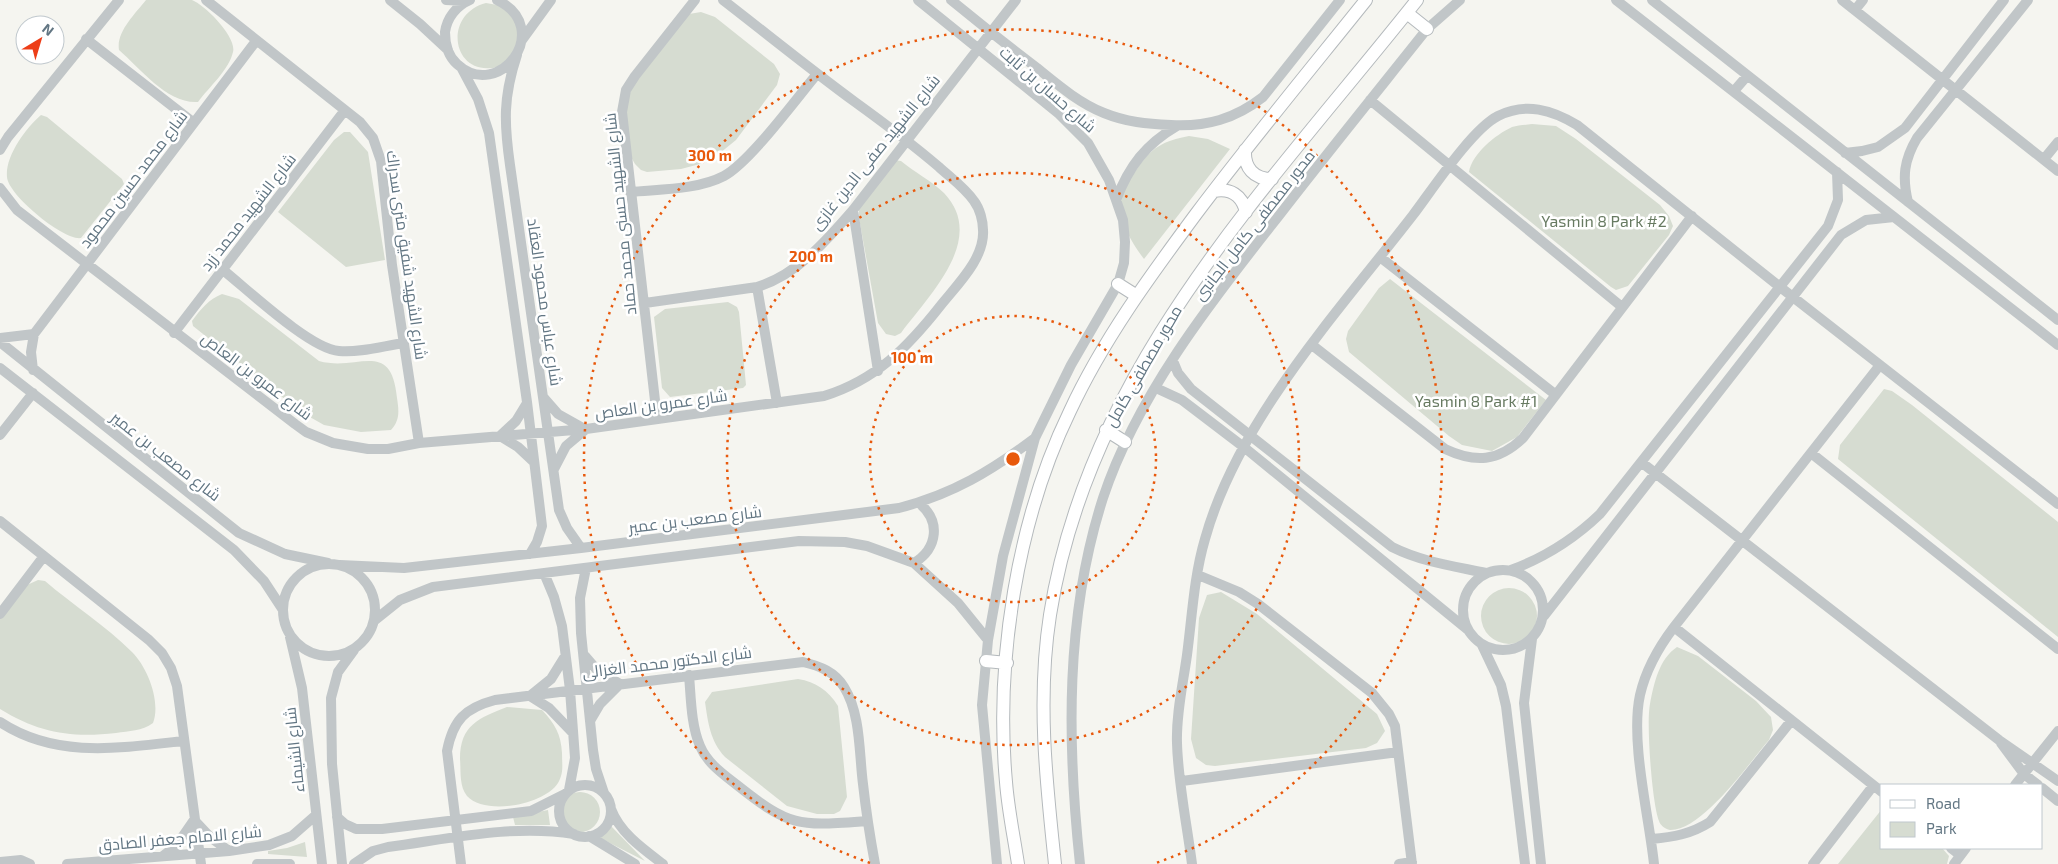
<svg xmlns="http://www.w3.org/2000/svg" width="2058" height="864" font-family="'Exo 2',Cairo,sans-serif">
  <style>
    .green { fill: #d6dcd1 }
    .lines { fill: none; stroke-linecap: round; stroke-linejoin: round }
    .major-casing { stroke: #b4b9bc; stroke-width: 14 }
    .minor { stroke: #c1c6c8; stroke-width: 10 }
    .major { stroke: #fff; stroke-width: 12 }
    .ring { fill: none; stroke: #e8590c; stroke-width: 2.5; stroke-dasharray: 2.5 5 }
    .labels { text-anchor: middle; stroke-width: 5; stroke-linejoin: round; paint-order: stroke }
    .street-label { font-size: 16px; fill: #627683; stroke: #fff }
    .park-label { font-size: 16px; fill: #677a61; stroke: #fff }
    .centre { fill: #e8590c; stroke: #fff; stroke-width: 2.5 }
    .ring-label { font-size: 15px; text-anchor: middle; font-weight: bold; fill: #e8590c; stroke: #fff; stroke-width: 5; stroke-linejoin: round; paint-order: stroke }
  </style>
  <rect width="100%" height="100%" fill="#f5f5f0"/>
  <path class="green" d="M 146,0 C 157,0 182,0 192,0 C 205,5 237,37 233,52 C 229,70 209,87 198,102 C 167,104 141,69 119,50 C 116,32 135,14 146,0 Z
    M 486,3 L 503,6 L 520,24 L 515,57 C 508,60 499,68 491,68 C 451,72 444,14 486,3 Z
    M 701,12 L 715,17 L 774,64 L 780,74 L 777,85 L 736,140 L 720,153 L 700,164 L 681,169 L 647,172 L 641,170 L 635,164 L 631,157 L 625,108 L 632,87 L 689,14 Z
    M 41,115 L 47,117 L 122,179 L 124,184 L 81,238 C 64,241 8,195 7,177 C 5,156 26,128 41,115 Z
    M 1532,124 L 1556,126 L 1576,139 L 1660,205 L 1669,216 L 1673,226 L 1669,235 L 1628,286 L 1616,290 L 1611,287 L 1469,172 C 1472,154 1495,135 1512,127 C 1518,125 1526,125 1532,124 Z
    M 344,132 L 350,132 L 368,152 L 385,260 L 346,267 L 278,212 L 334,140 Z
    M 1189,136 L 1208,139 L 1230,149 L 1144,259 C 1130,241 1116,216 1122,192 C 1124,184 1132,176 1137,169 C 1152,147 1163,141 1189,136 Z
    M 894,160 L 901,161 C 914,172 932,181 944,193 C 988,239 928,296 901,333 L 895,336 L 886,334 L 878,323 L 859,218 L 859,209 Z
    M 1390,279 L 1546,400 L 1517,437 L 1492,451 L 1462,445 L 1449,436 L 1349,352 L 1346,339 L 1348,331 L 1379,288 Z
    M 222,294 L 239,299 L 319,361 C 358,372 391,338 397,398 C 399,411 400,420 391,430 L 361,432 L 324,425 L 301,412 L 193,326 L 192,321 C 200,310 209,299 222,294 Z
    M 728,302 L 737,307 L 739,312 L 746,385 L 743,388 L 670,397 L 662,388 L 654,317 L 665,309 Z
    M 1884,389 L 1892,391 L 1912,405 L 2058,522 L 2058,637 L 1838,459 L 1840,445 Z
    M 38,580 L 45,581 C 73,605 106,626 132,652 C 148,668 161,702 153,723 C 142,731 129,731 116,733 C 71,738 39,733 0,709 L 0,619 L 27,585 Z
    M1481 616a28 28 0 1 1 56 0a28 28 0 1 1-56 0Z
    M 1221,592 L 1257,614 L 1377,714 L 1385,731 L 1377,743 L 1366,748 L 1215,766 L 1206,765 L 1196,758 L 1191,739 L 1199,618 L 1207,595 Z
    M 1677,647 L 1698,656 L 1756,701 L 1771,717 L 1773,730 L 1769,740 C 1749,763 1702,831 1670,830 C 1665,829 1660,825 1659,821 C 1652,803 1646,723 1650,704 C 1654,683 1659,659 1677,647 Z
    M 798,679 C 816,682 828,690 838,706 L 847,797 L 840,811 L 834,814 L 817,814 L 787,806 L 725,757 C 710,741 708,722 705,702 L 712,692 Z
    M 507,707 L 542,710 C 555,724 561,734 562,753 C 562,765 564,773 558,783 C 544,805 485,816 467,796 C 459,786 461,771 460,759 C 460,725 479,718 507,707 Z
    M560 812a20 20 0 1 1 40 0a20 20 0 1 1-40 0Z
    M 1882,809 L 1882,848 L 1942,848 L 1949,856 L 1947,864 L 1838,864 Z
    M 548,810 L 550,825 L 515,825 L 513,817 Z
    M 611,826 L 645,861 L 600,838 Z
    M 305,842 L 307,857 L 268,854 L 268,851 L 287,848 Z"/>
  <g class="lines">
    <g class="major-casing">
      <path id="major" d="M 1407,13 L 1427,29
        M 1245,150 C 1244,168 1254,179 1272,179
        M 1214,191 C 1230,188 1242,195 1246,212
        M 1118,284 L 1137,296
        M 1106,430 L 1125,442
        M 986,661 L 1007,663
        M 1018,864 C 1014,837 1008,809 1006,782 C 995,661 1017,520 1070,411 C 1103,340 1150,276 1196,214 C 1251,141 1309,71 1366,0
        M 1055,864 C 1046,781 1037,698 1050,615 C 1089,366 1267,189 1417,0"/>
    </g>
    <path class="minor" d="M 206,0 L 360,122 L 373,138 L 381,161 L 392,265 L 419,443
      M 390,0 L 420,24 L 448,50
      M 446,0 L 467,1
      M 470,0 C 456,6 447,18 445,32 C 445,44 448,56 457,64 C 499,103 555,28 497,0
      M 918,0 L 1058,113 L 1088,143 L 1109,180 L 1123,220 L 1125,242 L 1124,263 L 1118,284 L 1071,365 L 1035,438 L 1003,556 L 988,640 L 982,705 L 997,864
      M 951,0 C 979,23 1008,46 1037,68 C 1058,85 1079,103 1104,113 C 1126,122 1147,124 1171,125 C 1206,127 1235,119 1263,97 L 1340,0
      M 1616,0 L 2058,345
      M 1652,0 L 2058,320
      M 1842,0 L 2058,171
      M 1855,10 L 1863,0
      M 86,39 L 194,123
      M 522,40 L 551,0
      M 517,55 C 503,97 504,123 510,165 L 559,510 L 567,528 L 581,548
      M 461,67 L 478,99 L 489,133 L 527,402 L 542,526 L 537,542 L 530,554
      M 1734,91 L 1747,76
      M 1370,100 L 1622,307
      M 0,150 L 8,137 L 119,0
      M 1845,153 L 1862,151 L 1878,147 L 1905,128 L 2004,0
      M 2044,159 L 2058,142
      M 0,188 L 17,210 L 295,424 L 306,432 L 333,443 L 368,449 L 388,449 L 419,443 L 586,429 L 824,396 C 876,380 908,347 941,305 C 957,285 985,258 983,230 C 983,221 980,209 974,201 C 965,188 951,178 939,167 C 912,144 884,123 855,102 C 810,69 767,34 723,0
      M 630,192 C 660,189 697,190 724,176 C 750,162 796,99 817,74
      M 1116,200 C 1129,166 1146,144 1177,126
      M 1908,202 C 1902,177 1904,160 1917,138 L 2028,0
      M 853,210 L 878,371
      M 1380,257 L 1556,395
      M 223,270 C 247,289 310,349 339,351 C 360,353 383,346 404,343
      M 757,287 L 777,403
      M 645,303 L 757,287 C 797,275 827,240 853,210 L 1016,0
      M 174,333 L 345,110
      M 0,338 L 34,334
      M 0,342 L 239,533 L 285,554 L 328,563
      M 1312,345 L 1445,449 C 1475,463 1498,462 1523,438 L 1692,216
      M 1173,361 L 1178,373 L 1191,389 L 1392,547 C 1422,562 1453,566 1486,573
      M 0,368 L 234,550 L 264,581 L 283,610
      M 33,370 L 31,352 L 34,334 L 256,41
      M 1156,388 L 1182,400 L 1245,448 L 1468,630
      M 544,398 L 558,414 L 583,428
      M 527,403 L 516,421 L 500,436 L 518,447 L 534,462
      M 657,418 L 622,112 L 626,90 L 635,76 L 695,0
      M 0,435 L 33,393
      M 1811,453 L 2058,649
      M 1641,462 L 1999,740 L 2058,781
      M 554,469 L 566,446 L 585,430
      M 0,521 L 149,640 L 162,653 L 171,668 L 177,686 L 201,864
      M 914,563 C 938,548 941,521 919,503
      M283 610a46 46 0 1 1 92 0a46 46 0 1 1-92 0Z
      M 340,565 L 404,568 L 581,548 L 899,508 C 953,494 991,471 1035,438
      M 586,568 L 580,598 L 581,633 L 593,750 L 596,769 L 604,793
      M1463 610a40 40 0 1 1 80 0a40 40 0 1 1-80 0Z
      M 1511,570 C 1546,557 1573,540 1600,514 L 1828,226 L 1838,200 L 1837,172
      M 544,573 L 554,597 L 562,626 L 570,690 L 575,758 L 569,790
      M 1198,575 L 1239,592 L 1258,604 L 1372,693 L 1389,714 L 1395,726 L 1412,864
      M 0,614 L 44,556
      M 1544,616 L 1841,235 L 1866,220 L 1894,217
      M 375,620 L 400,600 L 433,587 L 799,541 L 845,542 L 867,546 L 914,563 L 958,603 L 988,640
      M 1674,627 L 1882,792
      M 290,637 L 302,688 L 322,864
      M 1532,639 L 1524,703 L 1541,864
      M 1482,645 L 1501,685 L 1506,706 L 1525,864
      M 585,656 L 597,670 L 620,684 L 600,704 L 590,721
      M 564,658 L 551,679 L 530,696 L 549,708 L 573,733
      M 689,675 C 691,698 691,725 700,746 C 707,763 723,774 737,785 C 791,828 799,826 867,821
      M 0,722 C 56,759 120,748 183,741
      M 2001,743 L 2024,774 L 2038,785
      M 1182,781 L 1398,752
      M 2015,785 L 2058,731
      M559 811a26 26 0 1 1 52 0a26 26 0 1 1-52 0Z
      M 2042,788 L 2058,801
      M 611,809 C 620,833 643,849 663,864
      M 337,817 L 345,824 L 356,829 L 382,829 L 531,811 L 565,794
      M 589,836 L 635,864
      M 1651,839 C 1674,837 1691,834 1710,822 L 1791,721
      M 1951,848 L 1960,855
      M 163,856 L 176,846 L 194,820 L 210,837 L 229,851
      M 0,862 L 21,860 L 30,864
      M 67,864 L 229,851 L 269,845 L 292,836 L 316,815
      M 257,864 L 290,864
      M 342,864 L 332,764 L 331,698 L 338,672 L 354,650
      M 354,864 L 373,851 L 388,847 C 449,839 512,824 574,834
      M 461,864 L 447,751 C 453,720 465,708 495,700 L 803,662 C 820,666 835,672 844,687 C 861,714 859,754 863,784 C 866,811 870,837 875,864
      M 1080,864 C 1067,742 1065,616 1103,498 C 1136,398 1209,304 1274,222 C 1324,157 1376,93 1427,29 L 1460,0
      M 1192,864 C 1187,825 1178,782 1177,743 C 1176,714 1183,684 1187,655 C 1192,617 1194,576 1205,539 C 1238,420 1338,312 1413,215 C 1432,190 1472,129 1498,116 C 1526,102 1552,110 1577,125 L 1780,287 L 2058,504
      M 1399,864 L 1412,862
      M 1654,864 C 1649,816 1630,741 1640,695 C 1646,669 1658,648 1674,627 L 1880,365
      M 1813,864 L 1873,786
      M 1954,864 L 1966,848"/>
    <use href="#major" class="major"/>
  </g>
  <g class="ring">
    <circle cx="1013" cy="459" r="143"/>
    <circle cx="1013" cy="459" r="286"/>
    <path d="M870 863A429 429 0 1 1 1156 863"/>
  </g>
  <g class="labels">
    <g class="street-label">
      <text transform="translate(1048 89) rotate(41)" y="6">شارع حسان بن ثابت</text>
      <text transform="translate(875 152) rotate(-51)" y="6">شارع الشهيد صفى الدين غازى</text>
      <text transform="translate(133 179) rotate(-53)" y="6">شارع محمد حسين محمود</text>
      <text transform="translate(248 212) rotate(-52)" y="6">شارع الشهيد محمد زرد</text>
      <text transform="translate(620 214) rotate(-96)" y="6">شارع الشهيد حسنى محمد حماد</text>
      <text transform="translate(1254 225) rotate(-52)" y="6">محور مصطفى كامل الجانبى</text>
      <text transform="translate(407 255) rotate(82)" y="6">شارع الشهيد شفيق مترى سدراك</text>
      <text transform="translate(545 302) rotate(82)" y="6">شارع عباس محمود العقاد</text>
      <text transform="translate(1143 366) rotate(-60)" y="6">محور مصطفى كامل</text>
      <text transform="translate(257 376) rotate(37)" y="6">شارع عمرو بن العاص</text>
      <text transform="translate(661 404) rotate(-8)" y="6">شارع عمرو بن العاص</text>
      <text transform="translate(166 456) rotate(38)" y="6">شارع مصعب بن عمير</text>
      <text transform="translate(695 519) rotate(-7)" y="6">شارع مصعب بن عمير</text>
      <text transform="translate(667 662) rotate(-7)" y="6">شارع الدكتور محمد الغزالى</text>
      <text transform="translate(294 750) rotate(-96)" y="6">شارع الشيماء</text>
      <text transform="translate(180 838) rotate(-5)" y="6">شارع الامام جعفر الصادق</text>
    </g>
    <g class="park-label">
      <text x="1604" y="227">Yasmin 8 Park #2</text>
      <text x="1476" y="407">Yasmin 8 Park #1</text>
    </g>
  </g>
  <circle cx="1013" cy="459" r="8" class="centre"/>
  <g class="ring-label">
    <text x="710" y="161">300 m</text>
    <text x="811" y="262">200 m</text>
    <text x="912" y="363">100 m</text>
  </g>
  <rect x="1880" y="784" width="162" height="65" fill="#ffffff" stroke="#c0c8cd"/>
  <rect x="1890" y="800" width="25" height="8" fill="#ffffff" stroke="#c0c8cd"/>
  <text x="1926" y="809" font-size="15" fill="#627683">Road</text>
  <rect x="1890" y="822" width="25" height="15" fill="#d6dcd1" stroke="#c0c8cd"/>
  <text x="1926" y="834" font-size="15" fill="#627683">Park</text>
  <g transform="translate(40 40) rotate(38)"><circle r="24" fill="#ffffff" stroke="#c0c8cd"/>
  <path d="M0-4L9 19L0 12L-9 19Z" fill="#ed3e18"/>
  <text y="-8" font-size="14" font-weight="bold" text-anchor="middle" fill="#627683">N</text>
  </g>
</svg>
